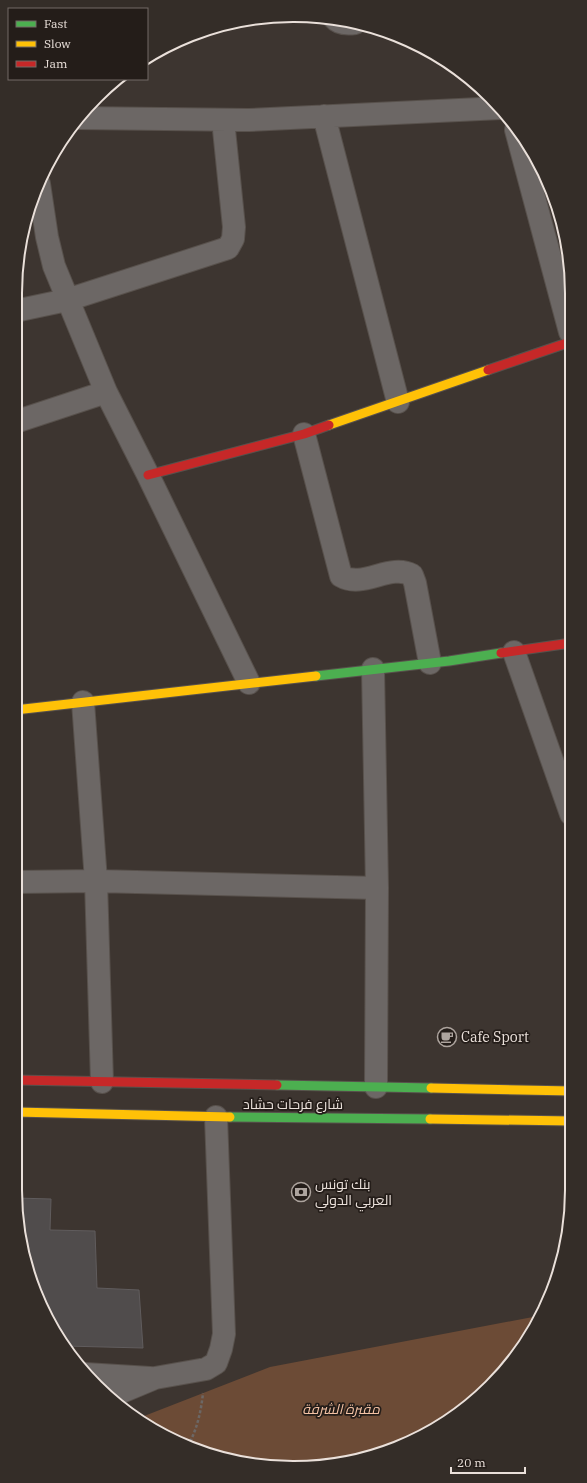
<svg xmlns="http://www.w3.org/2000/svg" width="587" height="1483" font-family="'IBM Plex Serif',Cairo,serif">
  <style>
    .green { fill: #6c4b36 }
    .building { fill: #504c4c; stroke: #605c5d }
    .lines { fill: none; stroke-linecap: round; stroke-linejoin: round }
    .street-casing { stroke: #58514c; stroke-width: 24 }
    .fast-casing { stroke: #58514c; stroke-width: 11 }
    .slow-casing { stroke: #58514c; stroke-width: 11 }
    .jam-casing { stroke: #58514c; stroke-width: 11 }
    .path { stroke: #6c6765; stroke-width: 2.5; stroke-dasharray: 3 2; stroke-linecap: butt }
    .street { stroke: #6c6765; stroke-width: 22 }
    .fast { stroke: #4caf50; stroke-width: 9 }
    .slow { stroke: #ffc107; stroke-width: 9 }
    .jam { stroke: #c62828; stroke-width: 9 }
    .labels { text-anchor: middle; stroke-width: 3.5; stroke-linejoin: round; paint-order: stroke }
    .poi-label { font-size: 14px; fill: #eae0da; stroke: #241d19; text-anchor: start }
    .street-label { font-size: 14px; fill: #eae0da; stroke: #241d19 }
    .park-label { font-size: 14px; font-style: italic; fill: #f5c3a5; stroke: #241d19 }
    .rim { fill: none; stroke: #eae0da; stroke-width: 2 }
  </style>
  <rect width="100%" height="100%" fill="#3d3530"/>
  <path class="green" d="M 538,1316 L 514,1359 L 448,1421 L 400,1447 L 348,1463 L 257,1466 L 204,1453 L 154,1431 L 139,1418 L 270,1367 Z"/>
  <path class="building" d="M 16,1198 L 51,1199 L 50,1230 L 95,1231 L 97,1288 L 139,1290 L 143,1348 L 65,1346 L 52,1329 L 30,1279 Z"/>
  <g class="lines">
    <g class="street-casing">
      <path id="street" d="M 334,18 C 339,24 348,24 355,23
        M 324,116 L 398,402
        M 78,118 L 249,120 L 501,108
        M 516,130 L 570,332
        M 39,184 L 47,237 L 54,266 L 106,392
        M 15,311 L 67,300 L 228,248 L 233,239 L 234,227 L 223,120
        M 15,422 L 106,392 L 148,475 L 249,683
        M 304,434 L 341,576 C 363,589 390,563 412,575 L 415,583 L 430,663
        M 514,652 L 571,814
        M 373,669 L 377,888 L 376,1087
        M 83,702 L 96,881 L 102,1082
        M 15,882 L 96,881 L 377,888
        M 85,1374 L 150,1378
        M 112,1396 L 155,1378 L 206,1369 L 216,1363 L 221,1349 L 224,1334 L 216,1117"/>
    </g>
    <g class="fast-casing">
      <path id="fast" d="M 316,676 L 449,661 L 501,653
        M 277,1085 L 431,1088
        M 230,1117 L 430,1119"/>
    </g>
    <g class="slow-casing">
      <path id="slow" d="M 329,425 L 488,370
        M 15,710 L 316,676
        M 431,1088 L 572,1091
        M 15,1112 L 230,1117
        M 430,1119 L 572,1121"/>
    </g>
    <g class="jam-casing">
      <path id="jam" d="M 488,370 L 570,342
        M 148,475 L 304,434 L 329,425
        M 501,653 L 571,643
        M 15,1080 L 277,1085"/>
    </g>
    <path class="path" d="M 188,1446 C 197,1429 201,1412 203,1393"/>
    <use href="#street" class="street"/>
    <use href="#fast" class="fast"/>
    <use href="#slow" class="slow"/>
    <use href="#jam" class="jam"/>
  </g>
  <defs>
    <g id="cafe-ring" transform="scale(1)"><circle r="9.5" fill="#241d19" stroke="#ada49e" stroke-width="1.5"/><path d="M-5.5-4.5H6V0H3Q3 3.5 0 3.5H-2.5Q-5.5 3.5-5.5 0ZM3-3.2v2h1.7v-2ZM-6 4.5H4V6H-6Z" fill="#ada49e"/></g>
    <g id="bank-ring" transform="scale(1)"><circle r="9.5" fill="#241d19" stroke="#ada49e" stroke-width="1.5"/><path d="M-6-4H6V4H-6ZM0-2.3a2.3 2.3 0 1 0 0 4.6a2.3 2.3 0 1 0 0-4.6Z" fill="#ada49e"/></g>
  </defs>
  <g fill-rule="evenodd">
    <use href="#cafe-ring" x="447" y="1037"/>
    <use href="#bank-ring" x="301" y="1192"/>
  </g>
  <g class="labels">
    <g class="poi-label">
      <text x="461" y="1042">Cafe Sport</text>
      <text x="315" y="1189">بنك تونس<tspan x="315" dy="16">العربي الدولي</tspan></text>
    </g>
    <g class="street-label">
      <text x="293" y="1109">شارع فرحات حشاد</text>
    </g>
    <g class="park-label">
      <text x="341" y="1414">مقبرة الشرفة</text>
    </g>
  </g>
  <path d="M0 0H587V1483H0ZM293 22H294A271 271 0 0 1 565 293V1190A271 271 0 0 1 294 1461H293A271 271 0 0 1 22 1190V293A271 271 0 0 1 293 22Z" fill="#342d28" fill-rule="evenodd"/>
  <path class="rim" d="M293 22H294A271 271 0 0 1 565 293V1190A271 271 0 0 1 294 1461H293A271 271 0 0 1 22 1190V293A271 271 0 0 1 293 22Z"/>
  <rect x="8" y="8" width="140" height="72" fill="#241d19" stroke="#736b66"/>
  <rect x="16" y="21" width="20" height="6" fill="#4caf50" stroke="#736b66"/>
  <text x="44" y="28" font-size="12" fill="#eae0da">Fast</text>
  <rect x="16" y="41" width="20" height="6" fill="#ffc107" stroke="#736b66"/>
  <text x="44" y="48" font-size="12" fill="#eae0da">Slow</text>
  <rect x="16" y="61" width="20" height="6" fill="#c62828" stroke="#736b66"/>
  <text x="44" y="68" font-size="12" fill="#eae0da">Jam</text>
  <path d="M451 1467v6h74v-6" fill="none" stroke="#eae0da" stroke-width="2"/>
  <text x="457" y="1467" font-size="12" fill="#eae0da" stroke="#241d19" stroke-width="3" paint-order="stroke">20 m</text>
</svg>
